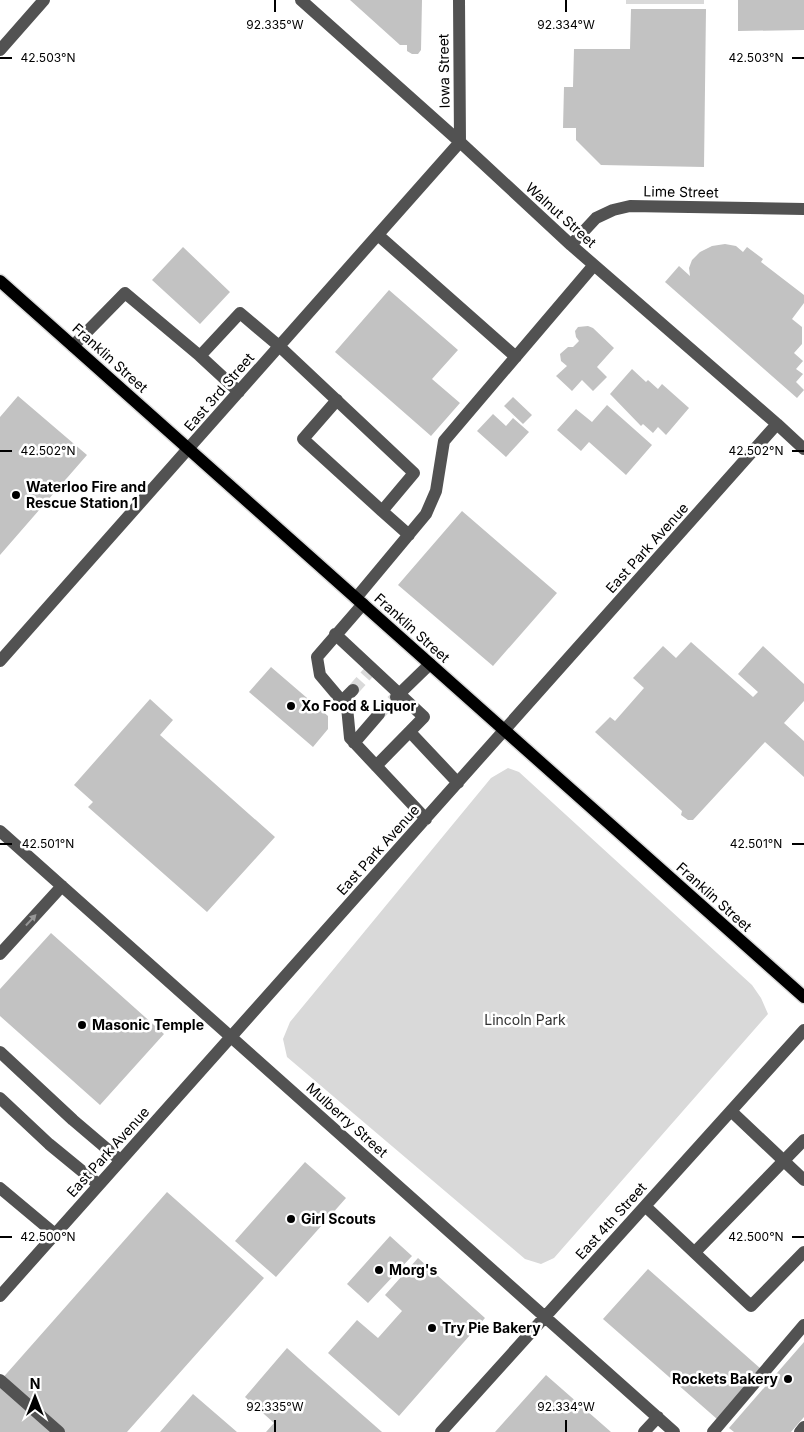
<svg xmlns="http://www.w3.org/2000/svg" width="804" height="1432" font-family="Inter,sans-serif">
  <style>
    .green { fill: #d9d9d9 }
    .building { fill: #c2c2c2 }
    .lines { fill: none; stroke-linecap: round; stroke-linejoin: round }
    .minor-tunnel { stroke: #d9d9d9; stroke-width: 12; stroke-dasharray: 12 6; stroke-linecap: butt }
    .major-casing { stroke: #dbdbdb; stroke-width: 15 }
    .minor { stroke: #525252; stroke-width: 12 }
    .major { stroke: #000; stroke-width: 12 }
    .oneway { fill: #979797 }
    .ticks { fill: none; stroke: #000; stroke-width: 2 }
    .poi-dot { fill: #000; stroke: #fff; stroke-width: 2 }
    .labels { text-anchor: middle; stroke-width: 5; stroke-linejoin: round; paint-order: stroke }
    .street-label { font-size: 14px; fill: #000; stroke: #fff }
    .poi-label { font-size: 14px; font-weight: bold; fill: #000; stroke: #fff; text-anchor: start }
    .park-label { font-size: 14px; fill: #303030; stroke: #fff }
    .ticks-label { font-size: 12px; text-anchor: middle; fill: #000; stroke: #fff; stroke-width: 5; stroke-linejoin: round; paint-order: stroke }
  </style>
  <rect width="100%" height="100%" fill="#fff"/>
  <path class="green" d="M 626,0 L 704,0 L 704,4 L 626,4 Z
    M 508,768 L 519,772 L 752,985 L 761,998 L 768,1014 L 554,1258 L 541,1264 L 525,1259 L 287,1057 L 283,1039 L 290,1022 L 491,778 Z"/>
  <path class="building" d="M 350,0 L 422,0 L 421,50 L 418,54 L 412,54 L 407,51 L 407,45 L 400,45 Z
    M 738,0 L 804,0 L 804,30 L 738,31 Z
    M 631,9 L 706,9 L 704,167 L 601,165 L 576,140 L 576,128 L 563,128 L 564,87 L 573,87 L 574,49 L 630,49 Z
    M 725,244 L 736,246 L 743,252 L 747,247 L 763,259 L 761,262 L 804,295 L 804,303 L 792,319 L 802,327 L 802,344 L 794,353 L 803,361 L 796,369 L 803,374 L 796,382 L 804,390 L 797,398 L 665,282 L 679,266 L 690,276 L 689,268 L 692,260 L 700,252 L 712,246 Z
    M 183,247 L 230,292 L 200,324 L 152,280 Z
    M 389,290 L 458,350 L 432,379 L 460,403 L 431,436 L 335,352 Z
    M 588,326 L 593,328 L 614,348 L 597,367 L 607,377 L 593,391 L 582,380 L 572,391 L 556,376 L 567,366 L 561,361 L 560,354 L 568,347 L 573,347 L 579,341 L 576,337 L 575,331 L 578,327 Z
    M 632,369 L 646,382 L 648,380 L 658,389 L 662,384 L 689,408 L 666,435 L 658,427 L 653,433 L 643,424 L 641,426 L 610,394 Z
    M 18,396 L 87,455 L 0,555 L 0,417 Z
    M 513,397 L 532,415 L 523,424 L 504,406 Z
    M 607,405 L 652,445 L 626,475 L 589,442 L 581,451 L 557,430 L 576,409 L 592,422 Z
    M 493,414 L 506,426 L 513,418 L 529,432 L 506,457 L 477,431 Z
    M 462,511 L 557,593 L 493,666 L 398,585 Z
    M 691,642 L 753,697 L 758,692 L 738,674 L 763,646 L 804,684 L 804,701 L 784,723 L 804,741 L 804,777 L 765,742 L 693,820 L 688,820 L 681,815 L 682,811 L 595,732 L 610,717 L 615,721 L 644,688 L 633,678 L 663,646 L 676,658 Z
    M 271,667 L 328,716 L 328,729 L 313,747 L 249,692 Z
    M 150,699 L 173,720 L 160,735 L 275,837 L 207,912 L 88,807 L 93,802 L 74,785 Z
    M 51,933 L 164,1034 L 100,1105 L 0,1016 L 0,989 Z
    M 305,1162 L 346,1198 L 276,1277 L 235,1241 Z
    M 167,1192 L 264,1278 L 127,1432 L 0,1432 L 0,1381 Z
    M 390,1236 L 412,1256 L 368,1303 L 347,1284 Z
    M 418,1258 L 485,1318 L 399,1416 L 328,1353 L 357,1320 L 378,1338 L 402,1311 L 385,1295 Z
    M 648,1269 L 761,1369 L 717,1419 L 603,1319 Z
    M 804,1342 L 804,1417 L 791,1432 L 734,1432 L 729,1428 Z
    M 287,1348 L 309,1368 L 382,1432 L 266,1432 L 274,1423 L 245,1397 Z
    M 546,1375 L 611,1432 L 495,1432 Z
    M 193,1394 L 237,1432 L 160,1432 Z"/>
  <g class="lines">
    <path class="minor-tunnel" d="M 353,690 L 369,672
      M 379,714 L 396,697"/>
    <g class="major-casing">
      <path id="major" d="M 0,281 L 804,997"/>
    </g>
    <path class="minor" d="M 301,0 L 460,142 L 571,245 L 777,424 L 804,449
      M 0,50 L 44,0
      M 378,235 L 516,357
      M 571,245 L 596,218 L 613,210 L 630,206 L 804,209
      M 73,346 L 125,293 L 200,356 L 239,392
      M 200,356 L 240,313 L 279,346 L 414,473 L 382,511 L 409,535
      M 337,400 L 303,439 L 382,511
      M 356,598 L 426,514 L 436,491 L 444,441 L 594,265
      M 363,604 L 317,657 L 320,675 L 347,707 L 350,738 L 426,819
      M 335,634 L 424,717 L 376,766
      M 0,661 L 460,142 L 459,0
      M 396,697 L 430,664
      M 342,701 L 353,690
      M 410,732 L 458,783
      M 354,743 L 379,714
      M 0,831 L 674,1432
      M 0,954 L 62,886
      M 0,1052 L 73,1120 L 120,1160
      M 0,1098 L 49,1144 L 99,1185
      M 731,1111 L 804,1180
      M 0,1188 L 55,1234
      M 645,1206 L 751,1306 L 804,1252
      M 695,1252 L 804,1140
      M 0,1296 L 777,424
      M 0,1380 L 59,1432
      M 441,1432 L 804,1030
      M 644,1432 L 658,1417
      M 713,1432 L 804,1325
      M 800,1432 L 804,1427"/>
    <use href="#major" class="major"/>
  </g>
  <defs><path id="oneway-solid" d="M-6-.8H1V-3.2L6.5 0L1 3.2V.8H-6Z" transform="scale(1.25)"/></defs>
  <use class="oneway" href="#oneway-solid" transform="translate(31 920) rotate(-47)"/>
  <path class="ticks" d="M 275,0 L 275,12M 566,0 L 566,12M 0,58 L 12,58M 792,58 L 804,58M 0,451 L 12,451M 792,451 L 804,451M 0,844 L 12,844M 792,844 L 804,844M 0,1237 L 12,1237M 792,1237 L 804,1237M 275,1420 L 275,1432M 566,1420 L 566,1432"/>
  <g class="poi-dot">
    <circle cx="16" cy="495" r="5"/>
    <circle cx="291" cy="706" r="5"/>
    <circle cx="82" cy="1025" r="5"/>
    <circle cx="291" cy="1219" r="5"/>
    <circle cx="379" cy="1270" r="5"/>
    <circle cx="432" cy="1328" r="5"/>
    <circle cx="788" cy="1379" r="5"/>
  </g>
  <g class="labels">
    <g class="street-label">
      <text transform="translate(444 71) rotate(-91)" y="5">Iowa Street</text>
      <text transform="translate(681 192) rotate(1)" y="5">Lime Street</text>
      <text transform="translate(561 215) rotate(42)" y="5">Walnut Street</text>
      <text transform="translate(110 358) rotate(42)" y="5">Franklin Street</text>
      <text transform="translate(219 392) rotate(-49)" y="5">East 3rd Street</text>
      <text transform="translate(647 548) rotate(-48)" y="5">East Park Avenue</text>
      <text transform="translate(412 628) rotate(42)" y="5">Franklin Street</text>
      <text transform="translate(378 850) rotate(-48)" y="5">East Park Avenue</text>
      <text transform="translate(714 897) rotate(42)" y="5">Franklin Street</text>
      <text transform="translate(347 1120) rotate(42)" y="5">Mulberry Street</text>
      <text transform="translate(108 1152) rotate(-48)" y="5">East Park Avenue</text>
      <text transform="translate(611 1221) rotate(-48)" y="5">East 4th Street</text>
    </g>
    <g class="poi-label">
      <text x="26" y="492">Waterloo Fire and<tspan x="26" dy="16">Rescue Station 1</tspan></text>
      <text x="301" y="711">Xo Food &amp; Liquor</text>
      <text x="92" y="1030">Masonic Temple</text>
      <text x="301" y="1224">Girl Scouts</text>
      <text x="389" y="1275">Morg's</text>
      <text x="442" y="1333">Try Pie Bakery</text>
      <text x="778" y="1384" text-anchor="end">Rockets Bakery</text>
    </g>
    <g class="park-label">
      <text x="525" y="1025">Lincoln Park</text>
    </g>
  </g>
  <g class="ticks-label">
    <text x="275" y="29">92.335°W</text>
    <text x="566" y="29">92.334°W</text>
    <text x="48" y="62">42.503°N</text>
    <text x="756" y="62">42.503°N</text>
    <text x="48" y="455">42.502°N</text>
    <text x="756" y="455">42.502°N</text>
    <text x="48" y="848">42.501°N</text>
    <text x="756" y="848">42.501°N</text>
    <text x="48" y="1241">42.500°N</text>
    <text x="756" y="1241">42.500°N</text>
    <text x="275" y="1411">92.335°W</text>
    <text x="566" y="1411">92.334°W</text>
  </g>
  <g transform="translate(35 1397)" stroke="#ffffff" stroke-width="4" paint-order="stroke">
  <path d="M0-4L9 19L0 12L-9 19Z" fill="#000000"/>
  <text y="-8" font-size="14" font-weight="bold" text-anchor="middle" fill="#000000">N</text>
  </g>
</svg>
